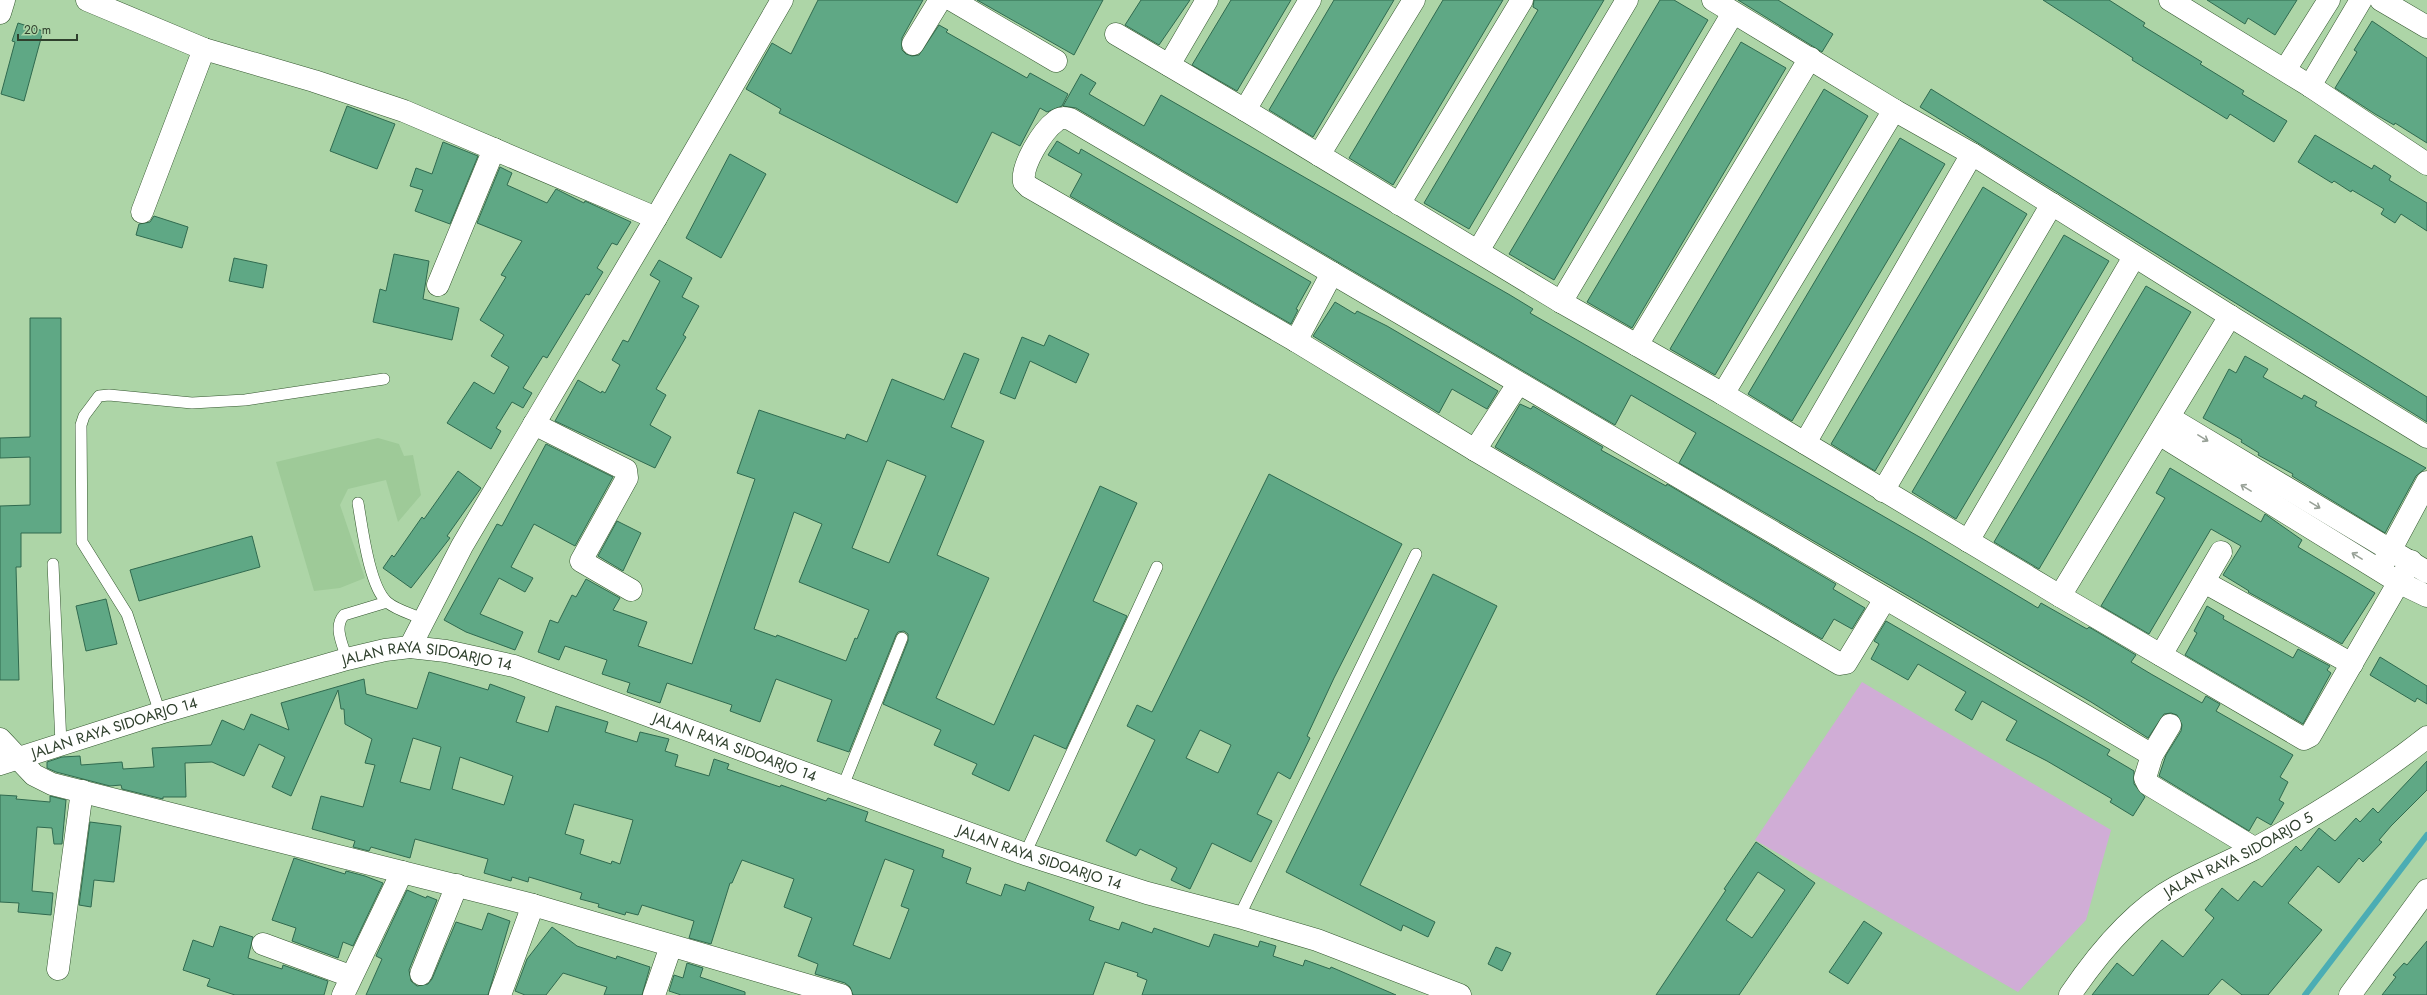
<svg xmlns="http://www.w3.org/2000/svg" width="2427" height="995" font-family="Jost,sans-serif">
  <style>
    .built { fill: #9eca98 }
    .green { fill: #d0add6 }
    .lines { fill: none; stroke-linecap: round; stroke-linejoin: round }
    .stream { stroke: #4badb4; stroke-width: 6 }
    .building { fill: #5fa885; stroke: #306a4f; fill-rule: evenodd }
    .service-casing { stroke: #33562e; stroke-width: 12 }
    .minor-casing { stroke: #33562e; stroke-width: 23 }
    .secondary-casing { stroke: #33562e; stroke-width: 23 }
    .service { stroke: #fff; stroke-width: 11 }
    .minor { stroke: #fff; stroke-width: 22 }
    .secondary { stroke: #fff; stroke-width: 22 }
    .oneway { stroke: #97a096 }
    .labels { text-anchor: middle; stroke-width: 3.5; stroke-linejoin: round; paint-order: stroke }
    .street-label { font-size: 15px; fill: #2f402d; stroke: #add5a7 }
  </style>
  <rect width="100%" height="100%" fill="#add5a7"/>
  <path class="built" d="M 378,438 L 399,444 L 404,456 L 413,455 L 421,495 L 398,522 L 386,480 L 348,489 L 340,505 L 365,578 L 340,588 L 314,591 L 276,462 Z"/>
  <path class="green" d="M 1862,682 L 2111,830 L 2086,920 L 2018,992 L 1755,840 Z"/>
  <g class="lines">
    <path class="stream" d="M 2305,995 L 2427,835"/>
  </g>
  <path class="building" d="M 818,0 L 923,0 L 902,38 L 902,50 L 906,54 L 912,56 L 919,55 L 939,25 L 948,30 L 946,32 L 1027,78 L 1030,73 L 1068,94 L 1062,106 L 1047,112 L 1040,108 L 1020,146 L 992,132 L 957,203 L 779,113 L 781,109 L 746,89 L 772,43 L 791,54 Z
    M 977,0 L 1103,0 L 1074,55 Z
    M 1141,0 L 1190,0 L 1159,45 L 1125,25 Z
    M 1231,0 L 1291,0 L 1237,91 L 1192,65 Z
    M 1334,0 L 1394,0 L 1313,137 L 1269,110 Z
    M 1443,0 L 1503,0 L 1393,185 L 1349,158 Z
    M 1534,0 L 1604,0 L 1469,229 L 1424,203 L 1538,10 L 1533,7 Z
    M 1660,0 L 1674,0 L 1708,20 L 1554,280 L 1509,254 Z
    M 1738,0 L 1778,0 L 1833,34 L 1822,52 Z
    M 2043,0 L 2109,0 L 2145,23 L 2143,26 L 2202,62 L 2200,64 L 2244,91 L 2242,94 L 2287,121 L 2274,142 L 2230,114 L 2227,119 L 2132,60 L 2133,58 Z
    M 2207,0 L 2297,0 L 2275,35 L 2248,18 L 2245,24 Z
    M 2372,21 L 2427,58 L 2427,143 L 2395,123 L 2394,125 L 2375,114 L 2335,88 L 2357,52 L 2354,50 Z
    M 18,23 L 43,31 L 24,101 L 1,94 L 15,42 L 12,41 Z
    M 1741,42 L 1786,68 L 1632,328 L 1587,302 Z
    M 1081,74 L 1096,83 L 1089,94 L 1144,126 L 1161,95 L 1510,295 L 1533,309 L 1530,313 L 1923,539 L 2038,608 L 2041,603 L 2087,629 L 2089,627 L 2136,655 L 2131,662 L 2151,674 L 2202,703 L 2206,696 L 2220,704 L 2216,711 L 2293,755 L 2280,777 L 2288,782 L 2279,800 L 2284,803 L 2271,825 L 2257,817 L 2249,831 L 2159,776 L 2166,755 L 2181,731 L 2182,725 L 2177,715 L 2171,713 L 2164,714 L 2148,738 L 2091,702 L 1679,463 L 1696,433 L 1631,395 L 1615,425 L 1076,108 L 1063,106 Z
    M 1824,89 L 1868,116 L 1715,375 L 1670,349 Z
    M 1931,89 L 2427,397 L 2427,422 L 1920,107 Z
    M 347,106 L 395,124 L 377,169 L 330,151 Z
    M 2315,135 L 2372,169 L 2374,165 L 2391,176 L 2389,180 L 2427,203 L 2427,231 L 2401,214 L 2395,223 L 2381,214 L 2384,209 L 2352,190 L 2351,192 L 2334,181 L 2332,183 L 2298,162 Z
    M 1900,138 L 1945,164 L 1792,421 L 1748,394 Z
    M 1057,141 L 1079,154 L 1081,149 L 1311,282 L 1296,309 L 1298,310 L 1291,324 L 1070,196 L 1082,174 L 1048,155 Z
    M 443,142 L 478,156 L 450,224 L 415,211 L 423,190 L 410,186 L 416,168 L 432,174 Z
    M 730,154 L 766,174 L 721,258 L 686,238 Z
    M 500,167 L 512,173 L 507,185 L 547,203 L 556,189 L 584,203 L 585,201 L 631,222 L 617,245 L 612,243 L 597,268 L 603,272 L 589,295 L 586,294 L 547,358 L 543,356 L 523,388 L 532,393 L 523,408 L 512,402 L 496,428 L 501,431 L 491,449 L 447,423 L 474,382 L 494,394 L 509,367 L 491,356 L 504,335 L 480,320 L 506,277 L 501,275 L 522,241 L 477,223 Z
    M 1983,187 L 2027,214 L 1875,471 L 1831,444 Z
    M 154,216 L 188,227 L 182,248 L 136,235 L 139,224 L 150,222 Z
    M 2064,235 L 2109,261 L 1956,519 L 1912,492 Z
    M 394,254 L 429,261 L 423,299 L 459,308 L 452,340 L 373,322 L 380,289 L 386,291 Z
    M 234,258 L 267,265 L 263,288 L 229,281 Z
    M 659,260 L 692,278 L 682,297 L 699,306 L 683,335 L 686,337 L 656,389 L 666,395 L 650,425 L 671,437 L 655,468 L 555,421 L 578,380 L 601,393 L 602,391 L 605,393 L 620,365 L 612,360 L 623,340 L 628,342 L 660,281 L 650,275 Z
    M 2146,286 L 2191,312 L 2039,569 L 1994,542 Z
    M 1335,302 L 1355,314 L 1357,311 L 1387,326 L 1498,391 L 1487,409 L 1452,389 L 1439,413 L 1313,336 Z
    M 30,318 L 61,318 L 61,533 L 21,533 L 21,567 L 16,567 L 19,680 L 0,680 L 0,506 L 30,505 L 30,457 L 0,458 L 0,438 L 30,437 Z
    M 1049,335 L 1089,354 L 1076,383 L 1030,361 L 1015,399 L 1000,393 L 1022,337 L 1044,346 Z
    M 964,353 L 979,359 L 951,427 L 984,441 L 937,555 L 989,578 L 936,698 L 994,725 L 1100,486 L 1137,503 L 1093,601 L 1127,616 L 1066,749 L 1034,735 L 1009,791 L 972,774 L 977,764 L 934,745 L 941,730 L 883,704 L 908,641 L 908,634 L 904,631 L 898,632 L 896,635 L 849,752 L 817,741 L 832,700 L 776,679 L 760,722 L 730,711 L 732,705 L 667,683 L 660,703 L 627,692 L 630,683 L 602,674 L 607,660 L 565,646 L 559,660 L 538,652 L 550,620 L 558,623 L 572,595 L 576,597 L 586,579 L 620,598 L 613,610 L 647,622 L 638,646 L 692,664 L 755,479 L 737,473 L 759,410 L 845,439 L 847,434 L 867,442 L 892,379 L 944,400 ZM 887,460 L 926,476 L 889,563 L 852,548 ZM 794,512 L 822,524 L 799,582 L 869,610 L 857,639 L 855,638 L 846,661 L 777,635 L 776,637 L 754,629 Z
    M 2245,356 L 2268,369 L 2263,377 L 2302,399 L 2304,395 L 2317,402 L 2315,406 L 2426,468 L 2416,476 L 2385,533 L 2292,476 L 2293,474 L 2258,455 L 2259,453 L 2241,442 L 2242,440 L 2203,418 L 2229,369 L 2236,373 Z
    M 1520,404 L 1531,409 L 1533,406 L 1603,447 L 1601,450 L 1666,486 L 1667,484 L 1836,584 L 1833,589 L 1865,608 L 1852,629 L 1834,619 L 1822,639 L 1495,447 Z
    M 546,444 L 613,477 L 575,546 L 534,524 L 511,567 L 533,578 L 525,592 L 499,578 L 480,614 L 523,632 L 515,650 L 466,632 L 444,620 L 497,524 L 502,526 Z
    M 2170,468 L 2261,522 L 2265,514 L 2302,540 L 2298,547 L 2375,593 L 2342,644 L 2248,592 L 2249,591 L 2223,575 L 2241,546 L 2211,529 L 2149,634 L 2101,606 L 2165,498 L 2156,493 Z
    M 458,471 L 481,488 L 447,536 L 450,538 L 411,588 L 383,568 L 392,555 L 394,557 L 422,517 L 424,519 Z
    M 1269,474 L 1402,544 L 1334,678 L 1307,736 L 1310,738 L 1290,779 L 1278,772 L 1257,814 L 1272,821 L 1251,862 L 1212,843 L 1190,889 L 1171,880 L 1177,868 L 1140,849 L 1136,856 L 1106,841 L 1155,740 L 1127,726 L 1137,705 L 1152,712 ZM 1200,730 L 1231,745 L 1218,773 L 1186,758 Z
    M 617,521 L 641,533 L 623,571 L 598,556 Z
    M 252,536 L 260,567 L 139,601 L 130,570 Z
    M 1433,574 L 1497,606 L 1360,885 L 1435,922 L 1428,937 L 1403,925 L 1401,931 L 1286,872 Z
    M 106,599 L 117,644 L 86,651 L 76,606 Z
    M 2207,606 L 2224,616 L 2223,619 L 2293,658 L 2298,649 L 2330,666 L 2327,670 L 2331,673 L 2303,724 L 2185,655 L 2197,633 L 2194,631 Z
    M 1886,621 L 2110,750 L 2107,755 L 2134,771 L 2134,784 L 2145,797 L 2133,816 L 2110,802 L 2112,799 L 2047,761 L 2006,740 L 2017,721 L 1982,701 L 1972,720 L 1955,710 L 1966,692 L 1918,664 L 1908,680 L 1871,659 L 1879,644 L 1874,641 Z
    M 2380,657 L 2427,686 L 2427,704 L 2417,698 L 2415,702 L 2370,675 Z
    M 429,672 L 488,690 L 490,684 L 525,697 L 516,722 L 548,732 L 556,706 L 608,722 L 605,732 L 637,742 L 640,732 L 669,739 L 665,751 L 678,755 L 675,766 L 709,776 L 714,759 L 729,764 L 727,769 L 780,787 L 781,785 L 826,801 L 828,798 L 868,812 L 865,821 L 944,850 L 942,857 L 971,868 L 966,883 L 1001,896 L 1005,884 L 1025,891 L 1028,882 L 1094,907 L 1089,920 L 1119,930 L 1122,922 L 1152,933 L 1154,928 L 1209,947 L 1214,934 L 1258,947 L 1260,941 L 1276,946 L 1273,956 L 1303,966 L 1305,960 L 1330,969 L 1331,967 L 1396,995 L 1142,995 L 1147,980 L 1137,976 L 1138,973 L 1105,962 L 1093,995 L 853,995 L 850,987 L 845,983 L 815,974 L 818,964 L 798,956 L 812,918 L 784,907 L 794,879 L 742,860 L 732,883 L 730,883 L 711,944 L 689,938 L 694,921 L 642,905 L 638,915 L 626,912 L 625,915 L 598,907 L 599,904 L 580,899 L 582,893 L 529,877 L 528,882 L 512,877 L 511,881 L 484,873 L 488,859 L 415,839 L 410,858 L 371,847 L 369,851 L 353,847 L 355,841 L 312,829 L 321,796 L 363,807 L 375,765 L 365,763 L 372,739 L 345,724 L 344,709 L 341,709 L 338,690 L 291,796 L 272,787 L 285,757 L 259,744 L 244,776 L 212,762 L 185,763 L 186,797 L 163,797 L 163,799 L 122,789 L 121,785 L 110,786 L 56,772 L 47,768 L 47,762 L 62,757 L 80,756 L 81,765 L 122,762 L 123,769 L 154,767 L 152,748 L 211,745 L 222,720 L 244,730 L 251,714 L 289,730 L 281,703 L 364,679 L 366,694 L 417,709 ZM 413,738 L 441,747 L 430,790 L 400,782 ZM 460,757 L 513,776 L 504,805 L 452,789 ZM 574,804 L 633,820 L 620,864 L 612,861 L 611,864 L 580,854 L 584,840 L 565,834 ZM 885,859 L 914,870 L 901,906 L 909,909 L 890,959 L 853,945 Z
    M 2427,761 L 2427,790 L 2391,826 L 2379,840 L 2382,842 L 2363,862 L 2359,858 L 2339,883 L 2318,866 L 2288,903 L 2322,930 L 2268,995 L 2242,995 L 2222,979 L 2208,995 L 2092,995 L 2117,963 L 2133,976 L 2162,940 L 2183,957 L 2214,918 L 2205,910 L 2222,888 L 2238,901 L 2254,881 L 2262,887 L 2296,846 L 2301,851 L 2319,828 L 2335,841 L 2356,818 L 2360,822 L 2373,808 L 2378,813 Z
    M 0,795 L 17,796 L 16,799 L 50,802 L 50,796 L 66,800 L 62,844 L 54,844 L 52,828 L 37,827 L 32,891 L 53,893 L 51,915 L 18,912 L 19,903 L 0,902 Z
    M 90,822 L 121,826 L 114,882 L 94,880 L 91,907 L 79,905 Z
    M 1756,842 L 1815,883 L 1739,995 L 1656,995 L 1726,890 L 1724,889 ZM 1758,872 L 1785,890 L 1752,938 L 1726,920 Z
    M 294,858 L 345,874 L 346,871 L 365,876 L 383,883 L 353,946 L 343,942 L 338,958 L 292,941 L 296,928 L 272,920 Z
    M 407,890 L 426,898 L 427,896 L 437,900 L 409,970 L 411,981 L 417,986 L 428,984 L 432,979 L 456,922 L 482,930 L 488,913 L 510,921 L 488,995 L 366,995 L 382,959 L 376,956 Z
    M 1864,921 L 1882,933 L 1848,984 L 1829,972 Z
    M 220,926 L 253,937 L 248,958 L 282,969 L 283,965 L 328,981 L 324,995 L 235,995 L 207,986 L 210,979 L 183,970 L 193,940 L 213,947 Z
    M 552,927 L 577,946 L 616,959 L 617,956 L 650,967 L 642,995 L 604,995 L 607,987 L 563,973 L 546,995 L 525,995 L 515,991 L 527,959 Z
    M 2427,941 L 2427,995 L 2382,995 L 2396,977 L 2393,975 L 2404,963 L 2407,965 Z
    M 1496,947 L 1511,953 L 1502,971 L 1488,964 Z
    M 687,963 L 703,968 L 700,977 L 745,992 L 745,995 L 681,995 L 669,991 L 674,975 L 683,978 Z"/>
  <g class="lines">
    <g class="service-casing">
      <path id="service" d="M 358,503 C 362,526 369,586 387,602 C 396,610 412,614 423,619
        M 53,564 L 61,744
        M 347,659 C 343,645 333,627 344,615 L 387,602
        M 160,713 L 127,614 L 82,542 L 81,425 L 84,416 L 99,396 L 109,395 L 192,403 L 245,400 L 384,379
        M 843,786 L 902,638
        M 1025,854 L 1157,567
        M 1239,917 L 1416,554"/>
    </g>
    <g class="minor-casing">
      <g id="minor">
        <path d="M 87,0 L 204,49 L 314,81 L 404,111 L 656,218"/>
        <path d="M 952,0 L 1056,61"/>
        <path d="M 1713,0 L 1894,110 L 1972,154 L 2230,316 L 2427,437"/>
        <path d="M 2170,0 L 2310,86 L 2427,164"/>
        <path d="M 2381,0 L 2427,27"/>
        <path d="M 0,13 L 4,0"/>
        <path d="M 1116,34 L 1245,110 L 1561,302 L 1723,394 L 2060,596 L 2304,739 L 2310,736 L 2411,561"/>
        <path d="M 913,44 L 940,0"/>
        <path d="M 1169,65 L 1207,0"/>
        <path d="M 2285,70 L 2329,0"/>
        <path d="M 2310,86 L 2361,0"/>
        <path d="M 1245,110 L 1310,0"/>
        <path d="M 1319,155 L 1414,0"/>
        <path d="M 1399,204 L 1522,0"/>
        <path d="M 142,212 L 204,49"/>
        <path d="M 1478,251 L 1627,0"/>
        <path d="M 438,285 L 494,149"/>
        <path d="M 1561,302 L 1733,13"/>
        <path d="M 1296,341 L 1332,273"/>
        <path d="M 1637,345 L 1810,58"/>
        <path d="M 1723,394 L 1894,110"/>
        <path d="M 2170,418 L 2427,572"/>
        <path d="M 534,424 L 626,470 L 627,478 L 581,561 L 631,590"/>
        <path d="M 2159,434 L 2400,583 L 2427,596"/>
        <path d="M 1805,443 L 1972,154"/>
        <path d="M 1475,450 L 1518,384"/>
        <path d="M 1883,491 L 2052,204"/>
        <path d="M 1968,541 L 2134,257"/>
        <path d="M 2383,564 L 2427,482"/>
        <path d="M 2204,582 L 2352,664"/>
        <path d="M 2060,596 L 2230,316"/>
        <path d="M 1885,599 L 1846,663 L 1840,664 L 1475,450 L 1296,341 L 1029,187 L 1024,182 C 1021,166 1042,131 1056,121 C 1060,117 1065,118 1070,119 L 2152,755"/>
        <path d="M 410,647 L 462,546 L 656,218 L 782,0"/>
        <path d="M 2161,655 L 2221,552"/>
        <path d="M 2170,725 L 2152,755 L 2145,778 L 2148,784 L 2254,848"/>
        <path d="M 0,739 L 34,775 L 52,784 L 533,905 L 841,995"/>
        <path d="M 263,944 L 350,976"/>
        <path d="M 58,969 L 82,791"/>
        <path d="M 421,974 L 457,885"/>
        <path d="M 343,995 L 402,872"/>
        <path d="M 500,995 L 533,905"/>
        <path d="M 654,995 L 671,946"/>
        <path id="s1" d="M 2070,995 C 2097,955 2135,909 2178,886 C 2203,872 2229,862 2254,849 C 2314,816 2374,779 2427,737"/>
        <path d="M 2350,995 L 2427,890"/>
      </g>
    </g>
    <g class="secondary-casing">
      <g id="secondary">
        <path id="s2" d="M 0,764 L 160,713 L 347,659 L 385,650 L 410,647 L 446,651 L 514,666 L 1025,854 L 1147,893 L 1239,917 L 1317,940 L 1460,995"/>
      </g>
    </g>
    <use href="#service" class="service"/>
    <use href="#minor" class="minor"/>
    <use href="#secondary" class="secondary"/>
  </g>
  <defs><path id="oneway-shaft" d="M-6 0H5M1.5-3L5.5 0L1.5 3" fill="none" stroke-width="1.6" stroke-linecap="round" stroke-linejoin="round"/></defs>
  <g class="oneway">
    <use href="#oneway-shaft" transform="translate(2203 438) rotate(31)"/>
    <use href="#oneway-shaft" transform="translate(2246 488) rotate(-149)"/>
    <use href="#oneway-shaft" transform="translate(2315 505) rotate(31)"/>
    <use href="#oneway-shaft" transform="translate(2357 556) rotate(-149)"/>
  </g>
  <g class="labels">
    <g class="street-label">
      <text dy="5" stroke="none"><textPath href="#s2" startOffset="444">JALAN RAYA SIDOARJO 14</textPath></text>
      <text dy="5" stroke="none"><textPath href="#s2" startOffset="120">JALAN RAYA SIDOARJO 14</textPath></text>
      <text dy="5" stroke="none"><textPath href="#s2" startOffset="768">JALAN RAYA SIDOARJO 14</textPath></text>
      <text dy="5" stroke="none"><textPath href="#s1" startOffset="223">JALAN RAYA SIDOARJO 5</textPath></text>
      <text dy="5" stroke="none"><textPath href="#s2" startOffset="1092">JALAN RAYA SIDOARJO 14</textPath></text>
    </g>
  </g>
  <path d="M18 34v6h59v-6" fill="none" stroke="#2f402d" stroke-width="2"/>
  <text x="24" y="34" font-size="12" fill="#2f402d" stroke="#add5a7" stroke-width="3" paint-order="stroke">20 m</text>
</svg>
